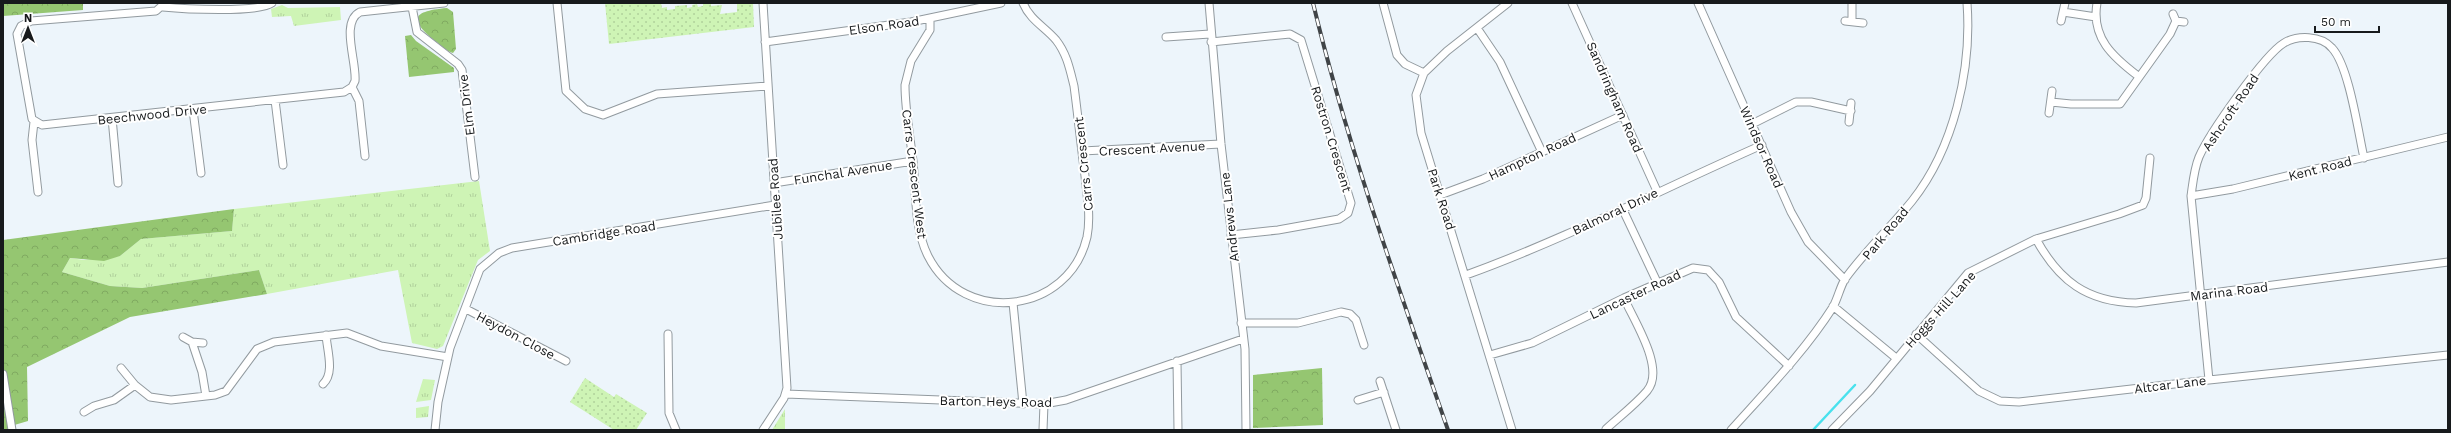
<svg xmlns="http://www.w3.org/2000/svg" width="2451" height="433" font-family="'Work Sans',sans-serif">
  <style>
    .grass { fill: url(#grass-tufts) }
    .forest { fill: url(#forest-crowns) }
    .park { fill: url(#park-dots) }
    .lines { fill: none; stroke-linecap: round; stroke-linejoin: round }
    .stream { stroke: #49e1ed; stroke-width: 2.5 }
    .minor-casing { stroke: #929a9f; stroke-width: 9 }
    .minor { stroke: #fff; stroke-width: 7 }
    .rail-casing { stroke: #404447; stroke-width: 4 }
    .rail { stroke: #fff; stroke-width: 2.5; stroke-dasharray: 8; stroke-linecap: butt }
    .labels { text-anchor: middle; stroke-width: 4; stroke-linejoin: round; paint-order: stroke }
    .street-label { font-size: 13px; fill: #171a1c; stroke: #fff }
  </style>
  <defs>
    <pattern id="grass-tufts" width="24" height="20" patternUnits="userSpaceOnUse"><rect width="24" height="20" fill="#cef4b5"/><path d="M3 7l-1-3M5 7V3M7 7l1-3M15 17l-1-3M17 17v-4M19 17l1-3" fill="none" stroke="#b0d19b"/></pattern>
    <pattern id="forest-crowns" width="20" height="18" patternUnits="userSpaceOnUse"><rect width="20" height="18" fill="#95c671"/><path d="M2 6a3 3 0 1 1 6 0M12 15a3 3 0 1 1 6 0" fill="none" stroke="#80aa61"/></pattern>
    <pattern id="park-dots" width="8" height="8" patternUnits="userSpaceOnUse"><rect width="8" height="8" fill="#cef4b5"/><path d="M2 2h.1M6 6h.1" fill="none" stroke="#b0d19b" stroke-width="1.8" stroke-linecap="round"/></pattern>
  </defs>
  <rect width="100%" height="100%" fill="#edf5fb"/>
  <path class="grass" d="M 282,5 L 288,8 L 340,7 L 341,20 L 294,26 L 291,16 L 272,17 L 271,9 Z
    M 479,181 L 490,251 L 478,260 L 443,346 L 437,349 L 412,343 L 398,270 L 267,294 L 259,270 L 142,288 L 110,286 L 62,272 L 70,258 L 84,260 L 120,256 L 141,239 L 232,231 L 234,209 Z
    M 423,379 L 435,380 L 431,400 L 416,402 Z
    M 429,406 L 428,417 L 416,418 L 416,408 Z
    M 785,409 L 785,430 L 772,430 Z"/>
  <path class="forest" d="M 3,3 L 83,3 L 83,10 L 3,16 Z
    M 447,8 L 453,12 L 456,49 L 453,53 C 447,52 441,45 435,41 C 407,18 414,11 447,8 Z
    M 411,35 L 416,41 L 454,68 L 454,72 L 409,77 L 405,36 Z
    M 234,209 L 232,231 L 141,239 L 120,256 L 104,261 L 70,258 L 62,272 L 110,286 L 142,288 L 259,270 L 267,294 L 130,317 L 27,367 L 28,421 L 11,426 L 12,430 L 3,430 L 3,240 Z
    M 1322,368 L 1323,425 L 1253,428 L 1253,375 Z"/>
  <path class="park" d="M 605,3 L 661,3 L 662,8 L 667,7 L 667,10 L 675,9 L 675,6 L 687,5 L 687,8 L 692,7 L 692,5 L 697,4 L 698,7 L 703,6 L 703,3 L 711,3 L 711,6 L 722,5 L 720,14 L 737,12 L 737,3 L 753,3 L 754,27 L 609,44 Z
    M 585,378 L 614,397 L 616,394 L 647,413 L 636,430 L 614,430 L 570,402 Z"/>
  <g class="lines">
    <path class="stream" d="M 1813,430 L 1855,385"/>
    <g class="minor-casing">
      <path id="minor" d="M 165,3 L 156,11 L 31,21 L 21,26 L 17,34 L 32,119 L 42,125 L 344,92 L 352,87 L 355,81 C 357,62 340,22 360,12 L 444,3
        M 557,3 L 566,91 L 585,109 L 603,115 L 657,94 L 768,86
        M 763,3 L 787,388 L 784,398 L 763,430
        M 1209,3 L 1221,144 L 1245,349 L 1246,430
        M 1383,3 L 1397,55 L 1405,64 L 1424,73
        M 1508,3 L 1447,51 L 1424,73 L 1416,95 L 1421,133 L 1512,430
        M 1572,3 L 1657,191
        M 1698,3 L 1791,212 L 1808,242 L 1845,280
        M 2097,3 C 2091,38 2113,57 2138,76
        M 163,7 C 182,9 259,13 272,3
        M 412,7 L 417,32 L 458,64 L 462,70 L 475,177
        M 2063,12 L 2096,17
        M 2173,14 L 2176,21 L 2184,22
        M 930,18 L 930,30 L 911,61 L 905,85 C 905,110 910,136 913,161 C 916,191 914,228 928,256 C 964,327 1069,314 1087,237 C 1091,217 1087,196 1085,176 C 1081,146 1078,116 1074,86 C 1070,70 1067,54 1056,40 C 1045,27 1030,20 1023,3
        M 1845,21 L 1863,23
        M 1852,21 L 1852,3
        M 2061,21 L 2065,3
        M 1477,28 L 1500,62 L 1541,150
        M 1166,37 L 1210,34
        M 765,42 L 911,22 L 1001,3
        M 1211,42 L 1290,34 L 1301,40 L 1351,203 L 1348,213 L 1339,219 L 1278,230 L 1231,235
        M 352,87 L 359,101 L 365,156
        M 275,100 L 283,165
        M 2051,102 L 2071,104 L 2120,104 L 2170,34 L 2176,21
        M 193,110 L 201,173
        M 2049,113 L 2052,91
        M 112,118 L 118,183
        M 34,122 L 32,140 L 38,192
        M 1849,122 L 1851,103
        M 1752,124 L 1796,102 L 1811,102 L 1851,111
        M 1082,151 L 1221,144
        M 774,183 L 913,161
        M 1440,195 L 1483,179 L 1623,115
        M 2191,196 L 2233,189 L 2448,137
        M 1623,210 L 1657,282
        M 2036,239 C 2059,281 2087,302 2136,303 L 2448,262
        M 1466,275 C 1568,238 1664,188 1762,145
        M 1013,303 L 1023,404
        M 1833,306 L 1896,358
        M 466,309 L 566,361
        M 1241,323 L 1298,323 L 1341,312 L 1350,314 L 1356,320 L 1364,345
        M 668,334 L 669,413 L 676,430
        M 1916,334 L 1979,391 L 2000,401 L 2019,402 L 2209,380 L 2448,355
        M 183,337 L 192,342
        M 203,343 L 192,342 L 202,372 L 206,396
        M 1490,355 L 1532,343 L 1624,298 L 1693,268 L 1708,270 L 1719,282 L 1736,317 L 1789,366
        M 1177,361 L 1178,430
        M 121,368 L 135,385 L 150,397 L 171,400 L 215,395 L 226,391 L 257,349 L 274,342 L 347,333 L 381,346 L 448,357
        M 3,374 L 12,430
        M 2209,380 L 2191,196 C 2193,182 2194,169 2199,157 C 2209,134 2264,55 2284,43 C 2297,35 2321,35 2332,48 C 2349,66 2358,131 2364,158
        M 1380,381 L 1396,430
        M 323,384 C 335,373 327,350 326,335
        M 786,394 L 1044,404 L 1066,400 L 1243,339
        M 1358,400 L 1384,392
        M 84,412 L 94,406 L 114,400 L 135,385
        M 1606,429 C 1619,417 1635,405 1647,391 C 1666,369 1634,321 1624,298
        M 435,430 L 438,402 L 450,348 L 480,269 L 499,253 L 512,248 L 775,205
        M 1043,430 L 1044,404
        M 1731,430 C 1766,391 1805,351 1833,307 C 1838,298 1840,287 1845,279 C 1865,251 1891,227 1912,201 C 1954,148 1972,69 1967,3
        M 1832,430 L 1870,391 L 1968,273 L 2036,239 L 2119,214 L 2143,205 L 2146,198 L 2150,158"/>
    </g>
    <use href="#minor" class="minor"/>
    <g class="rail-casing">
      <path id="rail" d="M 1313,3 C 1348,148 1399,289 1448,430"/>
    </g>
    <use href="#rail" class="rail"/>
  </g>
  <g class="labels">
    <g class="street-label">
      <text transform="translate(884 25) rotate(-8)" y="5">Elson Road</text>
      <text transform="translate(1615 97) rotate(66)" y="5">Sandringham Road</text>
      <text transform="translate(466 105) rotate(-97)" y="5">Elm Drive</text>
      <text transform="translate(2230 112) rotate(-56)" y="5">Ashcroft Road</text>
      <text transform="translate(152 114) rotate(-6)" y="5">Beechwood Drive</text>
      <text transform="translate(1332 139) rotate(73)" y="5">Rostron Crescent</text>
      <text transform="translate(1762 147) rotate(66)" y="5">Windsor Road</text>
      <text transform="translate(1152 148) rotate(-3)" y="5">Crescent Avenue</text>
      <text transform="translate(1532 156) rotate(-25)" y="5">Hampton Road</text>
      <text transform="translate(1083 164) rotate(-96)" y="5">Carrs Crescent</text>
      <text transform="translate(2320 168) rotate(-14)" y="5">Kent Road</text>
      <text transform="translate(843 172) rotate(-9)" y="5">Funchal Avenue</text>
      <text transform="translate(915 174) rotate(83)" y="5">Carrs Crescent West</text>
      <text transform="translate(775 199) rotate(-94)" y="5">Jubilee Road</text>
      <text transform="translate(1442 199) rotate(72)" y="5">Park Road</text>
      <text transform="translate(1615 211) rotate(-25)" y="5">Balmoral Drive</text>
      <text transform="translate(1229 217) rotate(-96)" y="5">Andrews Lane</text>
      <text transform="translate(604 233) rotate(-9)" y="5">Cambridge Road</text>
      <text transform="translate(1885 233) rotate(-50)" y="5">Park Road</text>
      <text transform="translate(2229 291) rotate(-7)" y="5">Marina Road</text>
      <text transform="translate(1635 294) rotate(-25)" y="5">Lancaster Road</text>
      <text transform="translate(1940 309) rotate(-48)" y="5">Hoggs Hill Lane</text>
      <text transform="translate(516 335) rotate(28)" y="5">Heydon Close</text>
      <text transform="translate(2170 384) rotate(-7)" y="5">Altcar Lane</text>
      <text transform="translate(996 401) rotate(1)" y="5">Barton Heys Road</text>
    </g>
  </g>
  <rect width="2451" height="433" fill="none" stroke="#171a1c" stroke-width="8"/>
  <g transform="translate(28 28)" stroke="#ffffff" stroke-width="3" paint-order="stroke">
  <path d="M0-3L7 15L0 10L-7 15Z" fill="#171a1c"/>
  <text y="-6" font-size="11" font-weight="bold" text-anchor="middle" fill="#171a1c">N</text>
  </g>
  <path d="M2315 26v6h64v-6" fill="none" stroke="#171a1c" stroke-width="2"/>
  <text x="2321" y="26" font-size="12" fill="#171a1c" stroke="#ffffff" stroke-width="3" paint-order="stroke">50 m</text>
</svg>
